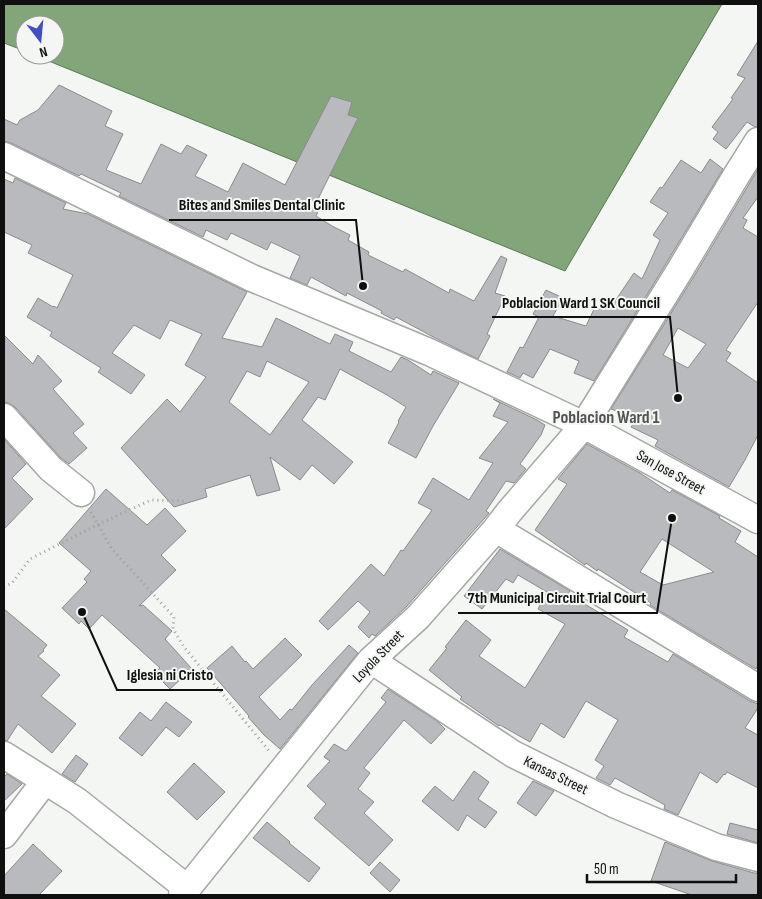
<svg xmlns="http://www.w3.org/2000/svg" width="762" height="899" font-family="'Sofia Sans Condensed',sans-serif">
  <style>
    .water { fill: #82a579; stroke: #5f7859 }
    .building { fill: #b9babe; stroke: #8a8b8f; fill-rule: evenodd }
    .lines { fill: none; stroke-linecap: round; stroke-linejoin: round }
    .minor-casing { stroke: #a5a8a5; stroke-width: 29 }
    .path { stroke: #9d9f9d; stroke-width: 3; stroke-dasharray: 1 4; stroke-linecap: butt }
    .minor { stroke: #fff; stroke-width: 26 }
    .labels { text-anchor: middle; stroke-width: 4; stroke-linejoin: round; paint-order: stroke }
    .street-label { font-size: 15px; fill: #0e0f0e; stroke: #f3f6f3 }
    .quarter-label { font-size: 18px; font-weight: bold; fill: #525451; stroke: #f3f6f3 }
    .leader { fill: none; stroke: #0e0f0e; stroke-width: 2 }
    .callout-dot { fill: #0e0f0e; stroke: #f3f6f3; stroke-width: 2 }
    .callout-label { font-size: 16px; text-anchor: middle; font-weight: bold; fill: #0e0f0e; stroke: #f3f6f3; stroke-width: 4; stroke-linejoin: round; paint-order: stroke }
  </style>
  <rect width="100%" height="100%" fill="#f3f6f3"/>
  <path class="water" d="M 4,4 L 722,4 L 565,271 L 34,55 L 55,55 L 55,25 L 25,25 L 25,51 L 4,43 Z"/>
  <path class="building" d="M 758,41 L 758,126 L 755,127 L 747,122 L 726,149 L 713,139 L 718,132 L 712,127 L 733,99 L 731,98 L 745,78 L 737,75 Z
    M 59,85 L 112,111 L 105,126 L 123,134 L 106,170 L 141,184 L 161,144 L 181,154 L 187,145 L 207,155 L 195,176 L 228,192 L 243,163 L 285,185 L 331,96 L 352,102 L 348,115 L 358,118 L 317,201 L 322,203 L 316,216 L 332,226 L 350,235 L 348,240 L 369,252 L 368,255 L 403,272 L 405,269 L 449,293 L 450,289 L 474,301 L 501,256 L 507,259 L 495,293 L 505,296 L 487,334 L 490,336 L 478,359 L 439,340 L 396,317 L 394,320 L 381,313 L 382,311 L 347,293 L 346,296 L 311,277 L 307,285 L 290,278 L 300,256 L 271,242 L 267,250 L 231,233 L 227,240 L 206,230 L 203,237 L 119,196 L 121,193 L 81,174 L 79,176 L 11,143 L 4,141 L 4,119 L 17,125 L 20,120 L 38,110 Z
    M 710,159 L 723,169 L 667,262 L 594,381 L 574,373 L 579,361 L 550,349 L 533,378 L 523,373 L 520,378 L 507,372 L 520,347 L 523,348 L 539,317 L 533,314 L 546,290 L 563,298 L 553,316 L 586,326 L 596,305 L 604,309 L 610,298 L 615,301 L 634,273 L 642,279 L 660,240 L 653,235 L 668,213 L 650,202 L 660,187 L 662,188 L 681,160 L 701,173 Z
    M 758,169 L 758,197 L 743,218 L 747,220 L 743,228 L 758,237 L 758,302 L 726,350 L 731,353 L 726,361 L 758,383 L 758,435 L 745,460 L 729,487 L 655,446 L 658,440 L 631,427 L 637,419 L 611,409 L 693,278 ZM 678,328 L 706,344 L 688,368 L 663,355 Z
    M 15,178 L 66,203 L 63,209 L 88,214 L 247,292 L 222,338 L 262,347 L 276,318 L 330,344 L 335,334 L 353,342 L 349,351 L 391,372 L 401,357 L 408,360 L 431,375 L 433,371 L 459,383 L 433,426 L 416,458 L 388,443 L 399,422 L 398,421 L 406,407 L 387,395 L 340,369 L 325,400 L 318,397 L 302,420 L 353,462 L 334,484 L 312,465 L 300,480 L 270,457 L 280,490 L 257,496 L 250,475 L 205,489 L 207,497 L 174,507 L 121,448 L 167,399 L 180,412 L 206,377 L 185,365 L 202,334 L 170,320 L 160,339 L 134,325 L 112,353 L 145,375 L 131,394 L 98,372 L 101,368 L 50,336 L 52,332 L 27,317 L 38,298 L 53,307 L 54,306 L 57,308 L 73,275 L 28,253 L 32,245 L 4,232 L 4,179 L 13,183 ZM 267,361 L 309,382 L 270,435 L 229,402 L 247,371 L 260,377 Z
    M 4,335 L 33,364 L 38,355 L 62,381 L 53,389 L 84,424 L 73,433 L 87,448 L 69,464 L 61,458 L 15,407 L 9,403 L 4,402 Z
    M 493,399 L 537,420 L 545,425 L 541,435 L 520,464 L 526,469 L 514,483 L 506,481 L 486,511 L 489,513 L 484,519 L 407,606 L 375,636 L 372,634 L 369,638 L 358,627 L 370,612 L 358,601 L 328,630 L 319,621 L 371,564 L 384,576 L 401,550 L 403,551 L 432,510 L 418,503 L 433,478 L 469,500 L 493,463 L 479,458 L 508,422 L 493,416 L 500,403 Z
    M 4,439 L 26,464 L 12,478 L 33,499 L 4,529 Z
    M 587,444 L 640,473 L 670,493 L 672,490 L 720,516 L 719,518 L 741,531 L 735,542 L 758,557 L 758,665 L 756,669 L 650,605 L 651,603 L 598,569 L 597,571 L 586,563 L 585,565 L 535,530 L 567,484 L 558,479 ZM 662,539 L 714,572 L 663,585 L 640,572 Z
    M 106,489 L 147,525 L 165,508 L 186,531 L 161,555 L 176,570 L 139,606 L 143,605 L 172,631 L 165,639 L 192,669 L 170,689 L 154,673 L 160,668 L 102,615 L 89,629 L 81,621 L 79,624 L 62,608 L 87,582 L 84,579 L 91,571 L 59,543 Z
    M 500,549 L 570,591 L 568,594 L 628,630 L 624,637 L 668,662 L 673,654 L 750,701 L 758,704 L 758,708 L 745,728 L 758,735 L 758,788 L 727,772 L 725,775 L 724,774 L 717,783 L 700,772 L 678,815 L 664,809 L 665,805 L 615,778 L 610,785 L 596,778 L 604,766 L 595,760 L 618,720 L 586,701 L 564,738 L 541,723 L 530,742 L 500,725 L 499,726 L 460,699 L 462,697 L 429,670 L 447,648 L 445,647 L 466,620 L 491,640 L 479,656 L 525,688 L 565,624 L 538,609 L 547,592 L 518,575 L 513,583 L 506,579 L 482,609 L 464,596 Z
    M 4,609 L 47,645 L 43,650 L 44,651 L 38,656 L 60,675 L 41,696 L 76,724 L 52,753 L 18,724 L 7,741 L 4,740 Z
    M 285,638 L 302,655 L 259,697 L 280,720 L 290,709 L 292,710 L 312,685 L 349,645 L 358,653 L 280,749 L 264,735 L 248,717 L 249,716 L 207,668 L 232,646 L 245,662 L 246,661 L 253,669 Z
    M 388,689 L 437,721 L 445,729 L 431,744 L 404,720 L 364,768 L 370,773 L 358,789 L 374,802 L 364,813 L 393,840 L 369,866 L 314,818 L 326,804 L 307,786 L 330,761 L 324,757 L 334,744 L 346,751 L 386,702 L 381,698 Z
    M 166,702 L 192,722 L 179,737 L 166,727 L 142,756 L 119,738 L 140,712 L 151,721 Z
    M 76,755 L 88,764 L 75,782 L 62,774 Z
    M 194,763 L 225,792 L 197,820 L 167,792 Z
    M 474,771 L 489,782 L 478,799 L 497,812 L 485,828 L 467,815 L 458,831 L 422,801 L 435,786 L 453,801 Z
    M 7,774 L 22,784 L 4,801 L 4,777 Z
    M 533,781 L 554,791 L 536,816 L 517,803 Z
    M 267,822 L 290,842 L 289,843 L 320,868 L 309,882 L 253,838 Z
    M 730,823 L 758,830 L 758,843 L 727,834 Z
    M 665,842 L 712,861 L 754,873 L 758,873 L 758,895 L 692,895 L 651,881 Z
    M 33,844 L 62,871 L 39,895 L 4,895 L 4,876 Z
    M 380,862 L 400,880 L 390,892 L 370,873 Z"/>
  <g class="lines">
    <g class="minor-casing">
      <path id="minor" d="M 4,156 L 252,278 L 429,352 L 584,425 L 758,520
        M 4,417 L 51,469 L 81,493
        M 496,529 L 758,688
        M 371,660 L 513,754 L 616,805 L 716,847 L 758,858
        M 4,755 L 77,801 L 187,888
        M 4,835 L 45,781
        M 182,895 L 371,660 L 418,617 L 496,529 L 509,512 L 584,425 L 680,270 L 736,176 L 758,141"/>
    </g>
    <path class="path" d="M 91,512 L 112,549 L 174,617 L 173,629 L 184,647 L 270,752
      M 4,587 L 12,583 L 30,559 L 99,524 L 151,500 L 184,501"/>
    <use href="#minor" class="minor"/>
  </g>
  <g class="labels">
    <g class="street-label">
      <text transform="translate(671 472) rotate(29)" y="5">San Jose Street</text>
      <text transform="translate(378 656) rotate(-46)" y="5">Loyola Street</text>
      <text transform="translate(556 775) rotate(26)" y="5">Kansas Street</text>
    </g>
    <g class="quarter-label">
      <text x="606" y="423">Poblacion Ward 1</text>
    </g>
  </g>
  <path class="leader" d="M363 286L356 220H169M678 398L670 317H492M672 518L657 613H458M82 612L117 690H223"/>
  <g class="callout-dot">
    <circle cx="363" cy="286" r="5"/>
    <circle cx="678" cy="398" r="5"/>
    <circle cx="672" cy="518" r="5"/>
    <circle cx="82" cy="612" r="5"/>
  </g>
  <g class="callout-label">
    <text x="262" y="210">Bites and Smiles Dental Clinic</text>
    <text x="581" y="308">Poblacion Ward 1 SK Council</text>
    <text x="557" y="603">7th Municipal Circuit Trial Court</text>
    <text x="170" y="680">Iglesia ni Cristo</text>
  </g>
  <rect width="762" height="899" fill="none" stroke="#0e0f0e" stroke-width="10"/>
  <g transform="translate(40 40) rotate(164)"><circle r="24" fill="#f3f6f3" stroke="#979a97"/>
  <path d="M0-4L9 19L0 12L-9 19Z" fill="#444dc2"/>
  <text y="-8" font-size="14" font-weight="bold" text-anchor="middle" fill="#0e0f0e">N</text>
  </g>
  <path d="M587 874v8h149v-8" fill="none" stroke="#0e0f0e" stroke-width="2.5"/>
  <text x="594" y="874" font-size="15" fill="#0e0f0e" stroke="#f3f6f3" stroke-width="4" paint-order="stroke">50 m</text>
</svg>
